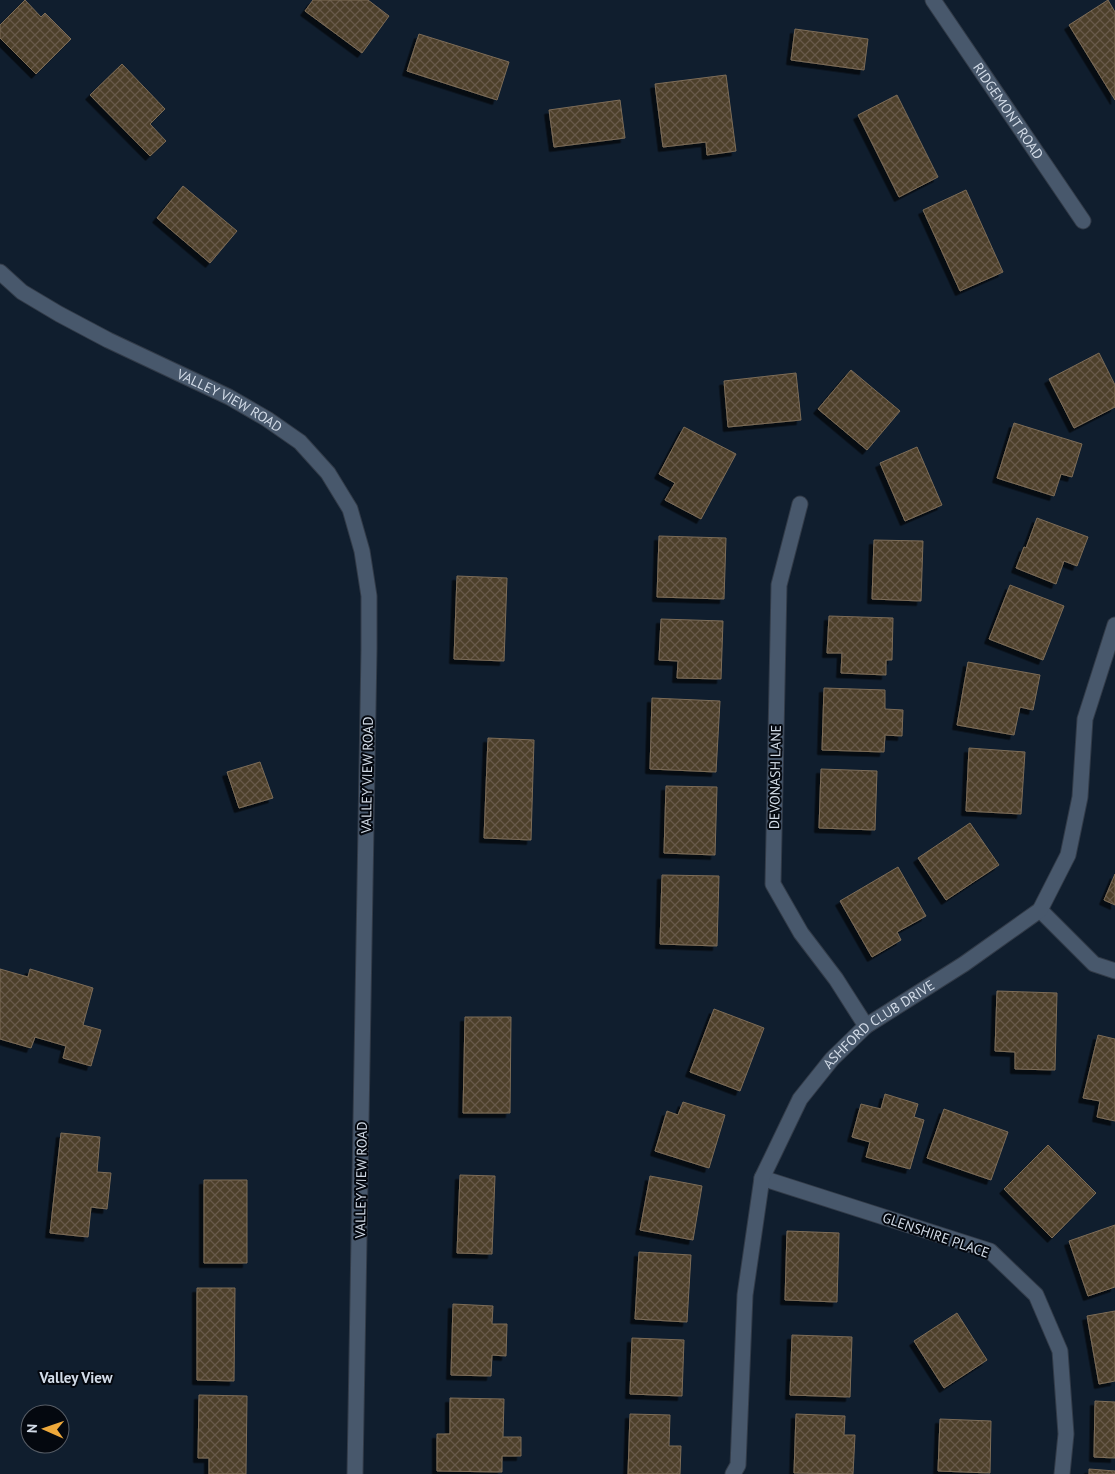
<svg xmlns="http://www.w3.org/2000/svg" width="1115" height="1474" font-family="'PT Sans',sans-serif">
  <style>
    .building { fill: url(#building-cross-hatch); stroke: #7c6c57; filter: url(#shadow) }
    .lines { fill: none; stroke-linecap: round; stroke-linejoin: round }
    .street-casing { stroke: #323b48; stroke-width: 17 }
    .street { stroke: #48586c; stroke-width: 15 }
    .labels { text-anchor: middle; stroke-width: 4; stroke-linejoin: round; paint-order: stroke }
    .street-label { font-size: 14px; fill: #d2dbe7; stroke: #04080f }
    .neighbourhood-label { font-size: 15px; font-weight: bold; fill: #d2dbe7; stroke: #04080f }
  </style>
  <defs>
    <pattern id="building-cross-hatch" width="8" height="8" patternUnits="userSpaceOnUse" patternTransform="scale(1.25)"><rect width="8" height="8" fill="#4e3f2b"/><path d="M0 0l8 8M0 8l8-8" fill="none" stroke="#675a4a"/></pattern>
    <filter id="shadow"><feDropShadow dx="-4.5" dy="4.5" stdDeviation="0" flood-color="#0009"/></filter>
  </defs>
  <rect width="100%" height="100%" fill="#101e2e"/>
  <path class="building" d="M 25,0 L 41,17 L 45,13 L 71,39 L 36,74 L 0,38 L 0,25 Z
    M 313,0 L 368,0 L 389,16 L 362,53 L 305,11 Z
    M 1108,0 L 1115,12 L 1115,100 L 1069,25 Z
    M 795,29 L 868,39 L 864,70 L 791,60 Z
    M 419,34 L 509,62 L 497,100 L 407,71 Z
    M 122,64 L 165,109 L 150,124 L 166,141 L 150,156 L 90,95 Z
    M 726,75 L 736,151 L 707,155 L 706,142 L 663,147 L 655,84 Z
    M 897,95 L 938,177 L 899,197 L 858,115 Z
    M 620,100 L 625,138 L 554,147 L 549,110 Z
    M 183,186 L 237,231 L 210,263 L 157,218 Z
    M 966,190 L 1003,272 L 960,291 L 923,210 Z
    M 1099,353 L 1115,385 L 1115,407 L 1074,428 L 1049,379 Z
    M 851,370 L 900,411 L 867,450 L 818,409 Z
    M 796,373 L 801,420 L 728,427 L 724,381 Z
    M 1014,423 L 1082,444 L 1072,477 L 1061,474 L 1054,496 L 997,478 Z
    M 684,427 L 736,454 L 701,519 L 665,500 L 675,483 L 659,474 Z
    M 917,447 L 942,505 L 905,521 L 880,463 Z
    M 1037,518 L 1088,537 L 1077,566 L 1064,561 L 1056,584 L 1016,568 L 1024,547 L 1026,548 Z
    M 659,536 L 726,538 L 724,599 L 657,597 Z
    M 874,540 L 923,541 L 921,601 L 872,599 Z
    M 457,576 L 507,578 L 504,661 L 454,659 Z
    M 1010,585 L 1064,606 L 1043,660 L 989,639 Z
    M 829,616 L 893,618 L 892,660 L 886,660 L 886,675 L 841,673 L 842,653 L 827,653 Z
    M 661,619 L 723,621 L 721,679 L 677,678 L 678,661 L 659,660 Z
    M 968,662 L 1040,675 L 1033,710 L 1020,707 L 1014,735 L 957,725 Z
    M 824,688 L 885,690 L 885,709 L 903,710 L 902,736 L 885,735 L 884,752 L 822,750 Z
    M 652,698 L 720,701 L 716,772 L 650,769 Z
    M 488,738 L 534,740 L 531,840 L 484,838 Z
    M 969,748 L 1025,752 L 1021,814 L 966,811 Z
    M 260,762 L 273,798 L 239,808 L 227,772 Z
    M 821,769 L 877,771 L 875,830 L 819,828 Z
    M 666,786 L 717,787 L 715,855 L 664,853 Z
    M 970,823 L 999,865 L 946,900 L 918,858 Z
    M 898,867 L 926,916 L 897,932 L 901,940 L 872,957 L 840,901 Z
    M 1115,874 L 1115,905 L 1104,900 Z
    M 662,875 L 719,876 L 717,946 L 660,944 Z
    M 0,969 L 28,977 L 30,969 L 93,988 L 83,1025 L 101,1030 L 91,1066 L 63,1058 L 66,1046 L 35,1037 L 31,1048 L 0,1039 Z
    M 997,991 L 1057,993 L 1055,1070 L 1015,1069 L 1015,1052 L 995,1051 Z
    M 714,1009 L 764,1028 L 740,1091 L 690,1072 Z
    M 465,1017 L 511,1017 L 510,1113 L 463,1113 Z
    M 1098,1035 L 1115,1039 L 1115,1121 L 1097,1117 L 1100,1101 L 1083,1098 Z
    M 885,1094 L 918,1104 L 914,1117 L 924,1120 L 910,1169 L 866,1157 L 870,1142 L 852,1137 L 861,1104 L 881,1109 Z
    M 683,1102 L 725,1115 L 709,1168 L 655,1151 L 667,1111 L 678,1115 Z
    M 944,1109 L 1008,1132 L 991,1180 L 927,1158 Z
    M 61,1133 L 100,1137 L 97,1172 L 111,1173 L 107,1209 L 91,1207 L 88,1237 L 50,1233 Z
    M 1048,1145 L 1096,1193 L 1052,1238 L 1004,1189 Z
    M 460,1175 L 495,1176 L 492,1254 L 457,1253 Z
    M 650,1176 L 702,1186 L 693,1240 L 640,1230 Z
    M 204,1180 L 247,1180 L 247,1263 L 204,1263 Z
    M 1115,1225 L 1115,1287 L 1088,1296 L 1069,1241 Z
    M 787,1231 L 839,1233 L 837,1302 L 785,1300 Z
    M 639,1252 L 691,1255 L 687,1322 L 635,1319 Z
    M 197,1288 L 235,1288 L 234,1381 L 197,1380 Z
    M 453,1304 L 493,1306 L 492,1324 L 507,1324 L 506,1356 L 492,1355 L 491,1376 L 451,1375 Z
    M 1115,1311 L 1115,1381 L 1099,1384 L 1087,1316 Z
    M 957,1313 L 987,1360 L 944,1388 L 914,1341 Z
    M 792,1335 L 852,1337 L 850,1397 L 790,1395 Z
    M 632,1338 L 684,1340 L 682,1396 L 630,1394 Z
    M 199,1395 L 247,1396 L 246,1474 L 209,1474 L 209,1458 L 198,1458 Z
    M 450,1398 L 504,1399 L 503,1437 L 521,1437 L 521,1456 L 502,1456 L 502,1472 L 437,1471 L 437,1434 L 450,1434 Z
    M 1095,1401 L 1115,1402 L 1115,1458 L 1094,1457 Z
    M 630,1414 L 670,1415 L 669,1446 L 681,1446 L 680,1474 L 628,1474 Z
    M 796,1414 L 845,1416 L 844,1435 L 855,1435 L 853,1474 L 794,1473 Z
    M 940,1419 L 991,1421 L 990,1473 L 938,1471 Z
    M 1089,1469 L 1115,1471 L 1115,1474 L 1089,1474 Z"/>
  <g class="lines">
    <g class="street-casing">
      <g id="street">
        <path id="s1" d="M 933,0 L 1083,221"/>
        <path id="s2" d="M 0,272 L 22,292 L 59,314 L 108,340 L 229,397 L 267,419 L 300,442 L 328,473 L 350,509 L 362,551 L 369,596 L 369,649 L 355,1474"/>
        <path d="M 800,504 L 779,585 L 773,884 L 801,933 L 836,979 L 866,1026"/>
        <path d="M 1040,910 L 1094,964 L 1115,971"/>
        <path d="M 762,1178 L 990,1251 L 1036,1295 L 1060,1351 L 1066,1434 L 1062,1474"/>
        <path id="s3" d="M 733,1474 L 738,1465 L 745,1295 L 762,1178 L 800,1099 L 832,1059 L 866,1026 L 964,964 L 1040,910 L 1068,855 L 1080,797 L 1085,719 L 1115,625"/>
      </g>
    </g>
    <use href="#street" class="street"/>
  </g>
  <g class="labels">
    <g class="street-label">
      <text dy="5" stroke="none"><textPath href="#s1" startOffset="134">RIDGEMONT ROAD</textPath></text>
      <text dy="5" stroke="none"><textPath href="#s2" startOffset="264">VALLEY VIEW ROAD</textPath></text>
      <text transform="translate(367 775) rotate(-89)" y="5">VALLEY VIEW ROAD</text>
      <text transform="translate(775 777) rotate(-89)" y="5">DEVONASH LANE</text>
      <text dy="5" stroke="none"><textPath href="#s3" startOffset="496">ASHFORD CLUB DRIVE</textPath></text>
      <text transform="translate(361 1180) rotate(-89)" y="5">VALLEY VIEW ROAD</text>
      <text transform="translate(936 1235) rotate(19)" y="5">GLENSHIRE PLACE</text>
    </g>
    <g class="neighbourhood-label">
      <text x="76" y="1383">Valley View</text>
    </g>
  </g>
  <g transform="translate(45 1429) rotate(272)"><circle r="24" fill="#04080f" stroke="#565c65"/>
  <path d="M0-4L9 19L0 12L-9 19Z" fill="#eda83b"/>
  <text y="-8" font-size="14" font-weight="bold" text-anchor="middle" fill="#d2dbe7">N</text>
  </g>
</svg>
